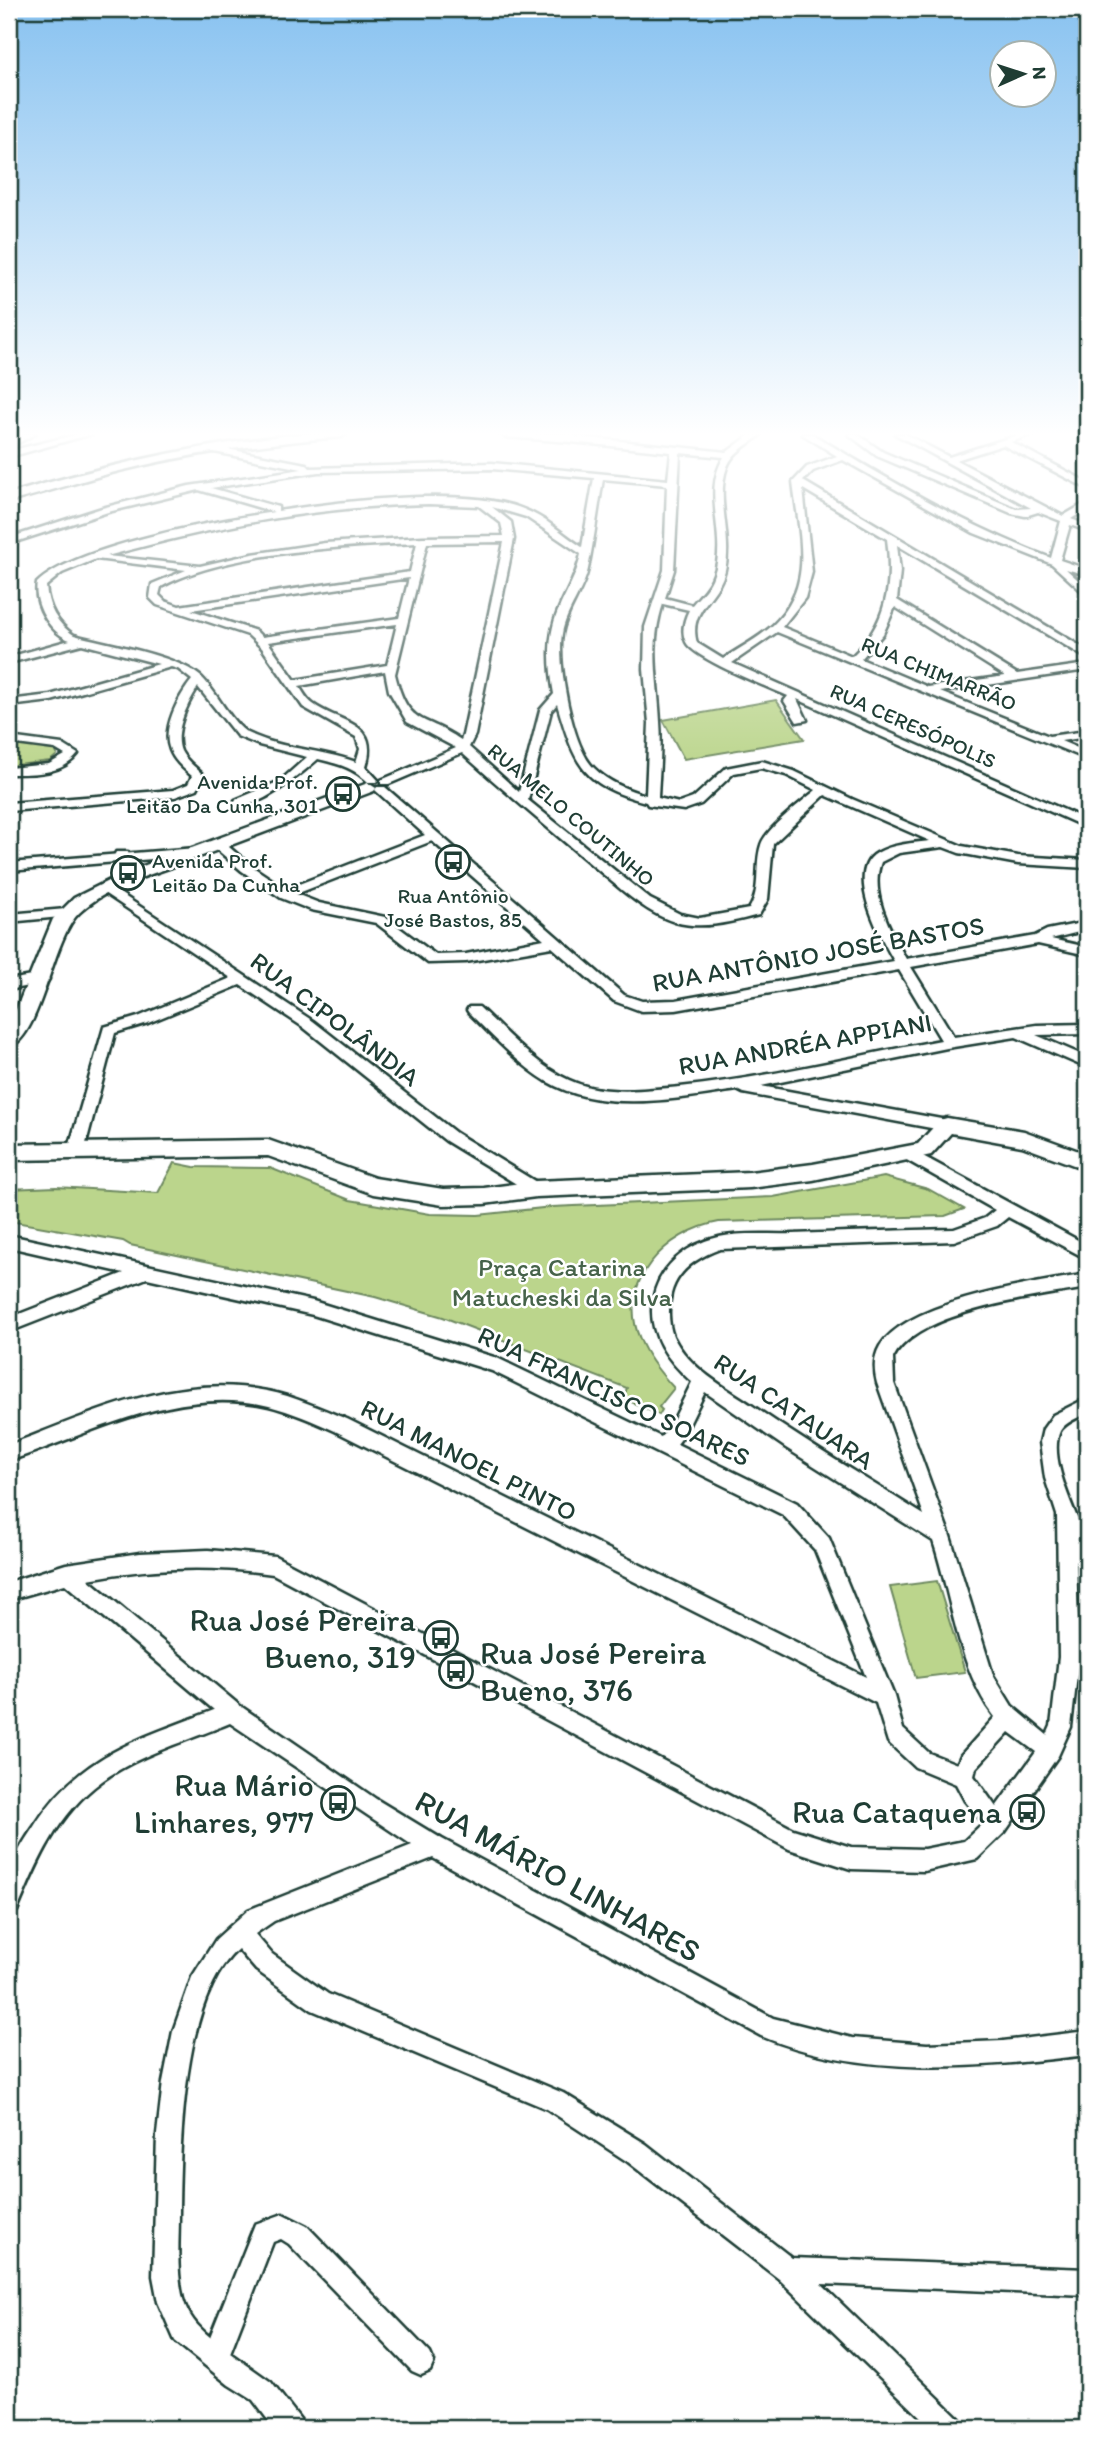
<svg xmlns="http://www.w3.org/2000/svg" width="1096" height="2437" font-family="Itim,sans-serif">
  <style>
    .green { fill: #bbd58c; stroke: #6d8960; stroke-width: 2 }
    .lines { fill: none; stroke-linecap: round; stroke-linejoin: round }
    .street-casing { stroke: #1f3d34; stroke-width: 5 }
    .secondary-casing { stroke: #1f3d34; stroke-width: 5 }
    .street { fill: #fff; fill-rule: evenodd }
    .secondary { fill: #fff; fill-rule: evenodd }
    .labels { text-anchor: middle; stroke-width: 5; stroke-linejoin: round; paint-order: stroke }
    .far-street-label { font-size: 21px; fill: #1f3d34; stroke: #fff }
    .far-poi-label { font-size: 21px; fill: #1f3d34; stroke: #fff; text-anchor: end }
    .street-label { font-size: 26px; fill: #1f3d34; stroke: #fff }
    .park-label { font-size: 26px; fill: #46634a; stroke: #fff }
    .near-poi-label { font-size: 32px; fill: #1f3d34; stroke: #fff; text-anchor: end }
    .near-street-label { font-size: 32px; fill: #1f3d34; stroke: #fff }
  </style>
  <rect width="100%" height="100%" fill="#fff"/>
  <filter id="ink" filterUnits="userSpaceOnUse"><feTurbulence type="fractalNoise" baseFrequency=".0143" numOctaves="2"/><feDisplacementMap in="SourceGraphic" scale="14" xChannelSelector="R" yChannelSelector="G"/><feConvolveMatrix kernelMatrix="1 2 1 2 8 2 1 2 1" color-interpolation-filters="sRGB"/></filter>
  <g filter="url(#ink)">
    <path class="green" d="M 776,700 L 804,739 L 684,759 L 663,720 Z
      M 9,744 L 55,747 L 57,755 L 50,761 L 9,766 Z
      M 174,1163 L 194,1167 L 270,1168 L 350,1200 L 430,1214 L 478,1215 L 552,1207 L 773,1197 L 884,1177 L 928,1189 L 964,1209 L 945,1216 L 719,1222 C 667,1231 615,1282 640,1339 C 647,1357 661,1374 674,1388 L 659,1407 L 662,1410 L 659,1415 L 623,1398 L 627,1388 L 443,1317 L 375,1297 L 130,1245 L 123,1241 L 9,1221 L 9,1189 L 56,1187 L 158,1193 Z
      M 1074,1549 L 1087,1578 L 1087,1648 L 1077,1648 Z
      M 937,1581 L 965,1672 L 916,1678 L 890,1587 Z"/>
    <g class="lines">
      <g class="street-casing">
        <path id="street" d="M 25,434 L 35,434 L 9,448 L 9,442 Z
          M 79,434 L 92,434 L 9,457 L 9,451 Z
          M 762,434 C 750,444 734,450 727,467 C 715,500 733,536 725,570 C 719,598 687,610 697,643 L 723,659 C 739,648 759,638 773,625 C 816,584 799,535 793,482 L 807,467 L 837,456 L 802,434 L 812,434 C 889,480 966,526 1051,558 L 1061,521 L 1038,512 L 1025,516 L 1011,513 L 877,456 L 848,434 L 857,434 L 883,452 L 1016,509 L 1031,508 L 895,434 L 905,434 L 949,457 L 1021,434 L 1033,434 L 1011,442 L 1087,482 L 1087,488 L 1084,487 L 1003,445 L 956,460 L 1063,516 L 1087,502 L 1087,509 L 1071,519 L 1087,525 L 1087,531 L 1070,525 L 1060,560 L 1087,569 L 1087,575 L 1066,569 L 1087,588 L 1087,596 L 1052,564 L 974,533 L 843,460 L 813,471 L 803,481 L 1087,650 L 1087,657 L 1083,656 L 897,545 L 900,571 L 897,600 L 1017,674 L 1087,664 L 1087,670 L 940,692 L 1049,736 L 1087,731 L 1087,737 L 1061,741 L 1087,752 L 1087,759 L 777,632 L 732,663 L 1087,820 L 1087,828 L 797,699 L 807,720 L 797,722 L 784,701 L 788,696 C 768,687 694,659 686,642 C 681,632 684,620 689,610 L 663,604 C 649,646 658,679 660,722 C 662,747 659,773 658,798 L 679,803 L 693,798 L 726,768 L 762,761 L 794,771 L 852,799 L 962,846 L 1018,856 L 1087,860 L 1087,868 L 1018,864 L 959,853 L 943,847 L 899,853 L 881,862 C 869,894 891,931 906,959 L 1035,936 L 1047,930 L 1087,922 L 1087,930 L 1051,939 L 1087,947 L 1087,955 L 1038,944 L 911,967 L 954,1037 L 1037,1025 L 1087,1024 L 1087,1034 L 1036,1035 L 1087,1057 L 1087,1068 L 1016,1037 L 947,1048 L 761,1086 L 952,1121 L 954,1125 L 952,1129 L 947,1131 L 743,1093 L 737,1090 C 676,1099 602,1114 546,1081 C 517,1063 494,1037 469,1013 L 467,1010 L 469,1007 L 479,1007 C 507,1033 534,1064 569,1080 C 603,1096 644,1090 680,1087 C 768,1078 854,1056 941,1040 L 899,970 L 676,1010 L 641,1011 L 614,1001 L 552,947 L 466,962 L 428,963 L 376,923 L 311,910 L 281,898 L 242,871 L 214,847 L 214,841 L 222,841 L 250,865 L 286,889 L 425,835 L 375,790 L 377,787 L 385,787 L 624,995 L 642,1001 L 676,1000 L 894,961 C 881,938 844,872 877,853 C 892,844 913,843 930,841 L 825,795 L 773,844 L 768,899 L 759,915 C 731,922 703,930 675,922 C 643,912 617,885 592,865 C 548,828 504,791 462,753 L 389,784 L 381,784 L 381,780 L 456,748 L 407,722 L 389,691 L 385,671 L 299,686 C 303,692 307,700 313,704 C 343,725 380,721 366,767 L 378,780 L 376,782 L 368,782 C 353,767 338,764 318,759 C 300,775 259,809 235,806 L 235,800 L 280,781 L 307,757 L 259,745 L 237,736 L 198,687 C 188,703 173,732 181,751 C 186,761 197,768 204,776 L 197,789 L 175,797 L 9,811 L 9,803 L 173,790 L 188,784 L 192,776 C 184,769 174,761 170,750 C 161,729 179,696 192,680 L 178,669 L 171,667 L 51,701 L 9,706 L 9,700 L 50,695 L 159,664 L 82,644 L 9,663 L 9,657 L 70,640 C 50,633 33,604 37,583 C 75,546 219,520 274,512 L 199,490 L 108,512 L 9,544 L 9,538 L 102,508 L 189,486 L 302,469 L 209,451 L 208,449 L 212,446 L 306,464 L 310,468 L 492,463 L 668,480 L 671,452 L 571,442 L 567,439 L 571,436 L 727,452 L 750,435 ZM 680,453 L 724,457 C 701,493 728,536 714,574 C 710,587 700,595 692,605 L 665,598 L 674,570 ZM 492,469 L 594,478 L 582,547 C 562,534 545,517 523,509 C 466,486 340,501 278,511 L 278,507 L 211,488 L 318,472 ZM 603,479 L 667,485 L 664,570 L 645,627 L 644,669 L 649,723 L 646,795 C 628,790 608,782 594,768 C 572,747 557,664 562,634 C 566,610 583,592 588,569 C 594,540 598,509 603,479 ZM 803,489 L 887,539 C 893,584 887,624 852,656 L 782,627 L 805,598 L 812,572 ZM 429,504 L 479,506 L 501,523 L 504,536 L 423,537 L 325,543 L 252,554 L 200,566 L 107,556 C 213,527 318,506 429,504 ZM 492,507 L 526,517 L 581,554 C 577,576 566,591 558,611 C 547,637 549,666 554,694 L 540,710 L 519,792 L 469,747 L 475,735 L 514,539 L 511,522 ZM 504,542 L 463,735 L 461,740 C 424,714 408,728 395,674 L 427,543 ZM 417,543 L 410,572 L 179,606 L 165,601 L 159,595 L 161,587 C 224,552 345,546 417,543 ZM 96,559 L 186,570 L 152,584 L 150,598 L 157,605 L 248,635 L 262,648 L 303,707 L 356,737 L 360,749 L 356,762 C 321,749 283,750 248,733 C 231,724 216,690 200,676 C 176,655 107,644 74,635 C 56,623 48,607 46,586 L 62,573 ZM 409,578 L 399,618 L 262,637 L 256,631 L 191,610 ZM 895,607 L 1005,676 L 928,687 L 861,659 L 883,634 ZM 397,624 L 387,665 L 295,680 L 268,642 ZM 557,704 C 575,764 581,785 646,802 L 648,805 L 684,810 L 701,804 L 734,773 L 761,768 L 786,775 L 816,790 C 802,802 766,828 761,845 C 754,866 762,889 749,909 L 700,918 L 680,914 L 650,899 L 528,800 L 551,711 ZM 432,841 L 544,939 L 466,954 L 436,955 L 385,917 L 319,903 L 296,894 Z
          M 9,737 L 62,744 L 78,754 C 62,775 33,774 9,774 L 9,768 L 49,764 L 65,755 L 55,749 L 9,743 Z
          M 196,848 L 200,849 L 200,855 L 9,871 L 9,863 Z
          M 106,884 L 313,1021 L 456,1133 L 541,1185 L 544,1189 L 541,1193 L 531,1193 L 446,1141 L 303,1027 L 240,985 L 148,1023 L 115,1033 L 84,1151 L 81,1155 L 71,1155 L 68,1151 L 104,1027 L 138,1017 L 231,978 L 101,891 L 100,888 Z
          M 66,909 L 71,910 L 71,916 L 9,922 L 9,914 Z
          M 42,974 L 49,979 L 47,982 L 9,990 L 9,980 Z
          M 908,1148 L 1087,1245 L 1087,1259 L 1008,1217 L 997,1226 L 954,1241 L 720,1249 C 698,1257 677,1270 671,1294 C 668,1307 668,1324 673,1336 C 688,1368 725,1387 753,1406 C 808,1444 867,1479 924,1515 L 877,1383 C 874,1371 873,1358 880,1346 C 909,1300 1036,1283 1087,1274 L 1087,1288 C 1037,1297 918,1310 893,1358 L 894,1383 L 950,1536 L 993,1675 L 1012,1706 L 1047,1735 L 1051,1726 L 1059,1657 L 1057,1515 L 1045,1478 L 1040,1442 L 1043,1429 L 1053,1415 L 1087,1398 L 1087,1414 C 1079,1417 1065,1422 1060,1431 C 1047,1459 1077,1514 1086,1540 C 1089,1550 1087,1563 1087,1573 L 1080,1570 L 1076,1561 L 1079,1646 L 1087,1645 L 1087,1665 L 1078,1666 L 1071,1727 L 1058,1756 L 1005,1832 L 977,1859 L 924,1871 L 851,1869 L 789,1849 L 273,1574 C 210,1565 150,1567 88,1579 L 239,1705 L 376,1799 L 442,1839 L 773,2018 L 852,2038 L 927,2044 L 1003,2041 L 1087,2031 L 1087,2055 C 978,2068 865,2079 761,2036 L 433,1858 L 274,1921 L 255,1934 L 272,1954 L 328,1994 L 563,2093 L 646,2144 L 792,2258 L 1087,2269 L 1087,2295 L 821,2284 L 960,2419 L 964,2428 L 932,2428 L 779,2279 L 628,2162 L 547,2109 L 312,2010 L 256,1970 L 238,1949 C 182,1998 180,2144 179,2214 C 179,2242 176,2271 183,2299 C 188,2316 197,2326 210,2337 L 255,2224 L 283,2214 L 307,2226 L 430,2353 L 434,2362 L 430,2371 L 421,2375 L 412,2371 L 289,2244 L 281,2239 L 273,2242 L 230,2353 L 271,2382 L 300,2419 L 304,2428 L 274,2428 L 253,2400 L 229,2385 L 175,2341 L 158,2302 L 153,2276 L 157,2134 L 163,2082 L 173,2031 L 192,1977 L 216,1939 L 248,1910 L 412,1845 L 230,1723 C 188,1741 139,1754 102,1781 C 58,1813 37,1862 17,1911 L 9,1914 C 9,1902 7,1888 9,1876 C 12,1860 24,1841 33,1828 C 79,1754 138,1740 214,1710 L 65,1584 L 9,1600 L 9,1582 L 66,1564 L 140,1553 L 208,1550 L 275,1556 L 793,1829 L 851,1847 L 924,1849 L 964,1841 L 983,1823 L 965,1801 L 956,1784 L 915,1767 L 888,1742 L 876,1703 L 335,1431 C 313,1421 292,1412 269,1406 C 177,1385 93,1433 9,1461 L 9,1445 C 90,1414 177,1372 267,1391 C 294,1396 321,1409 347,1419 L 866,1677 L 815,1550 L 783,1515 L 492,1371 L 313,1315 L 147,1278 L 9,1332 L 9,1318 L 124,1273 L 9,1247 L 9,1235 L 313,1301 L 497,1358 L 661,1437 L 672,1423 L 692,1382 C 668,1361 647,1334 653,1299 C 659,1266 687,1244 719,1237 C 742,1232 770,1235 793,1234 C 847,1232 900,1230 954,1229 L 985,1218 L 995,1210 L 903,1158 L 900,1154 ZM 705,1392 L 786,1448 L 933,1541 C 952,1598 958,1669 995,1717 L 961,1755 L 957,1764 L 929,1753 L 903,1729 L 894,1696 L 829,1538 L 797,1503 L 677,1444 L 684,1435 ZM 1009,1732 L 1036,1752 L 996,1807 L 974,1776 L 976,1768 Z"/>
      </g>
      <g class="secondary-casing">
        <path id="secondary" d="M 300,434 L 347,434 L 341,437 C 269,443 198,452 128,469 C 88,478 49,492 9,502 L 9,494 C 104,465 201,444 300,434 Z
          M 500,434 L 574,434 L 577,439 L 571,442 L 506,437 Z
          M 368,783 L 376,788 L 374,791 C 314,814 254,836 194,859 C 157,873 108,885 79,913 C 52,938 41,1038 9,1047 L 9,1027 L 53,919 L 74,898 L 112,879 L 117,867 L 114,856 L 116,852 L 128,852 L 132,870 Z
          M 947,1118 L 1024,1131 L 1087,1154 L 1087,1170 L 1022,1146 L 951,1133 L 931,1155 L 813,1180 L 750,1188 L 536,1197 L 484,1204 L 443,1205 L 373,1194 L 268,1156 L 9,1160 L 9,1144 L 268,1140 L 375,1178 L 443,1189 L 484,1188 L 536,1181 L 750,1172 L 813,1164 L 918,1144 L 940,1120 Z"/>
      </g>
      <use href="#street" class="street"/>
      <use href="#secondary" class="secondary"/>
    </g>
  </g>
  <linearGradient id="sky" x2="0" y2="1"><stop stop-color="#88c2f0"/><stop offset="0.56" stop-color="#fff"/><stop offset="1" stop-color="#fff" stop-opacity="0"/></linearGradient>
  <rect width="1096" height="775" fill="url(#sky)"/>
  <defs>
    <g id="bus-ring" transform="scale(1.75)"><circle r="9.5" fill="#fff" stroke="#1f3d34" stroke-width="1.5"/><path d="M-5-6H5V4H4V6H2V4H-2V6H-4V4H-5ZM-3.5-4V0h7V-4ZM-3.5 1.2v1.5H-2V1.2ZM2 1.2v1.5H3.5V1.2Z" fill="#1f3d34"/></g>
  </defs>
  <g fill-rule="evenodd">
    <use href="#bus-ring" x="343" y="794"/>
    <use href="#bus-ring" x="453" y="862"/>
    <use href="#bus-ring" x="128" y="873"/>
    <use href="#bus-ring" x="441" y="1638"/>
    <use href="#bus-ring" x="456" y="1671"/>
    <use href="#bus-ring" x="338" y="1803"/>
    <use href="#bus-ring" x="1027" y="1812"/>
  </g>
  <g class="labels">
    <g class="far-street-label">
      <text transform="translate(939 674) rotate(22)" y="7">RUA CHIMARRÃO</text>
      <text transform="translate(913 726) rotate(24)" y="7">RUA CERESÓPOLIS</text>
      <text transform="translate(571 815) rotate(40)" y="7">RUA MELO COUTINHO</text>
    </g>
    <g class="far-poi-label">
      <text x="318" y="789">Avenida Prof.<tspan x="318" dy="24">Leitão Da Cunha, 301</tspan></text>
      <text x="152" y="868" text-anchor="start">Avenida Prof.<tspan x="152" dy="24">Leitão Da Cunha</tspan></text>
      <text x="453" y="903" text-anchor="middle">Rua Antônio<tspan x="453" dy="24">José Bastos, 85</tspan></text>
    </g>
    <g class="street-label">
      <text transform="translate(818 954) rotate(-10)" y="9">RUA ANTÔNIO JOSÉ BASTOS</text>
      <text transform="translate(335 1019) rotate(37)" y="9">RUA CIPOLÂNDIA</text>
      <text transform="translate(805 1044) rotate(-10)" y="9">RUA ANDRÉA APPIANI</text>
      <text transform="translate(614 1396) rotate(25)" y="9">RUA FRANCISCO SOARES</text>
      <text transform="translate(794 1411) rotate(34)" y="9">RUA CATAUARA</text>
      <text transform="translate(469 1460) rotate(27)" y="9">RUA MANOEL PINTO</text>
    </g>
    <g class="park-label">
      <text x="562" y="1276">Praça Catarina<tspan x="562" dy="30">Matucheski da Silva</tspan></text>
    </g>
    <g class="near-poi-label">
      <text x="416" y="1631">Rua José Pereira<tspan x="416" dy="37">Bueno, 319</tspan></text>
      <text x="480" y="1664" text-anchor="start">Rua José Pereira<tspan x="480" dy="37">Bueno, 376</tspan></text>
      <text x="314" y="1796">Rua Mário<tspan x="314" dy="37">Linhares, 977</tspan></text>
      <text x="1002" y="1823">Rua Cataquena</text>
    </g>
    <g class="near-street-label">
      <text transform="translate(558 1876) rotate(29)" y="11">RUA MÁRIO LINHARES</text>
    </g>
  </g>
  <rect width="1096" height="2437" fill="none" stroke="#fff" stroke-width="35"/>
  <rect x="18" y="18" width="1061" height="2402" fill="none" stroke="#1f3d34" stroke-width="2.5" filter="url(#ink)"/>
  <g transform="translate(1023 74) rotate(87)"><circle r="33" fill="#ffffff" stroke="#a5b1ae" stroke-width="2"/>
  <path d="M0-5L12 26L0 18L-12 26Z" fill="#1f3d34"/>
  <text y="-10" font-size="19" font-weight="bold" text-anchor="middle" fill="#1f3d34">N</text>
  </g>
</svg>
